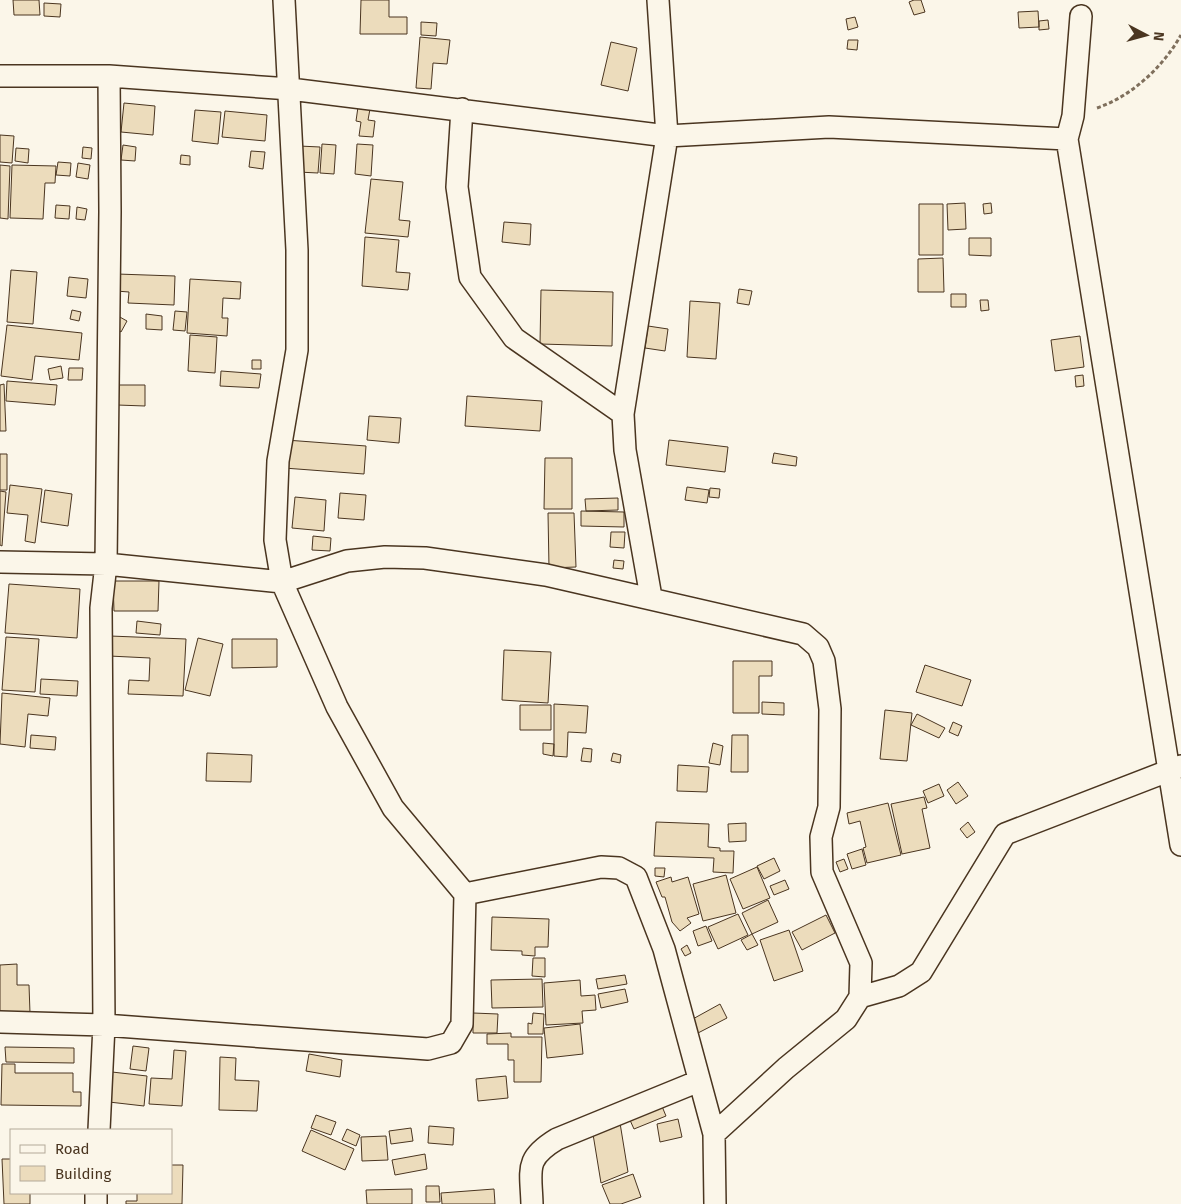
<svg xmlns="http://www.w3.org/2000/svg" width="1181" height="1204" font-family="'Fira Sans',sans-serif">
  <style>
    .building { fill: #ecdcbc; stroke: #4a3520 }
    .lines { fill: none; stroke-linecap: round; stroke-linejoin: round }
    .street-casing { stroke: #4a3520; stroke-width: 24 }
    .path { stroke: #7f6f5c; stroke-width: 3; stroke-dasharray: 4 2.5; stroke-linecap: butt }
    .street { stroke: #fbf6e9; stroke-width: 21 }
  </style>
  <rect width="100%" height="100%" fill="#fbf6e9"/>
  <path class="building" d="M 13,0 L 39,0 L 40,15 L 14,15 Z
    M 361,0 L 389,0 L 389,17 L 407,17 L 407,34 L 360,34 Z
    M 914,0 L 921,0 L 925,12 L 914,15 L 909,2 Z
    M 44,3 L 61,4 L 60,17 L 44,16 Z
    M 1038,11 L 1039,27 L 1019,28 L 1018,12 Z
    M 855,17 L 858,27 L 848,30 L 846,19 Z
    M 1048,20 L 1049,29 L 1039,30 L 1039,21 Z
    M 421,22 L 437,23 L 436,36 L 421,35 Z
    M 420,37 L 450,40 L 447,64 L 433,63 L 431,89 L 416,88 Z
    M 848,40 L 858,40 L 857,50 L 847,49 Z
    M 611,42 L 637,48 L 628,91 L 601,85 Z
    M 124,103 L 155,106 L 153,135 L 121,132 Z
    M 358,107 L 370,109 L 368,120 L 375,121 L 373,137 L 359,136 L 361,122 L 356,121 Z
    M 195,110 L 221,112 L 218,144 L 192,141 Z
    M 225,111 L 267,115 L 265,141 L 222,137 Z
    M 0,135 L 14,136 L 12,163 L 0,162 Z
    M 322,144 L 336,145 L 334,174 L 320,173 Z
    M 357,144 L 373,145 L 371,176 L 355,174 Z
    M 123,145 L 136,147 L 135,161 L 121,160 Z
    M 299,146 L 320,147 L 318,173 L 298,172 Z
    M 83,147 L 92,148 L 91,159 L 82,158 Z
    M 16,148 L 29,149 L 28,163 L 15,161 Z
    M 251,151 L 265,152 L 263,169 L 249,167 Z
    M 181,155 L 190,156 L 190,165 L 180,164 Z
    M 58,162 L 71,163 L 70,176 L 56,175 Z
    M 78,163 L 90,165 L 88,179 L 76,177 Z
    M 0,165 L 10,166 L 8,219 L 0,218 Z
    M 12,165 L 56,166 L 55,183 L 45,183 L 43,219 L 10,218 Z
    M 371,179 L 403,182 L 399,220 L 410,221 L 408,237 L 365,233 Z
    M 965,203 L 966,229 L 948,230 L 947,204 Z
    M 991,203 L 992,213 L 984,214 L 983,204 Z
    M 919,204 L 943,204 L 943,255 L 919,255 Z
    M 56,205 L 70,206 L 69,219 L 55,218 Z
    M 77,207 L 87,209 L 85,220 L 76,219 Z
    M 504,222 L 531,224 L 530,245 L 502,242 Z
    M 365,237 L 399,240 L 396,272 L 410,273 L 408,290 L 362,286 Z
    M 969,238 L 991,238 L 991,256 L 969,255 Z
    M 943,258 L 944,292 L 918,292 L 918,259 Z
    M 11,270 L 37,272 L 33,324 L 7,322 Z
    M 117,274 L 175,276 L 174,305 L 128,303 L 129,292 L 116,291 Z
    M 69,277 L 88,279 L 86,298 L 67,296 Z
    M 190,279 L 241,282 L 240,299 L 223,298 L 222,318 L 228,318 L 227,336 L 187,333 Z
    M 739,289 L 752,291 L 749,305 L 737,303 Z
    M 541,290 L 613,292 L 612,346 L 540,344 Z
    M 951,294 L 966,294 L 966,307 L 951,307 Z
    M 980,300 L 988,300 L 989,310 L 981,311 Z
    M 690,301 L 720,303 L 716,359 L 687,357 Z
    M 72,310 L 81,312 L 79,321 L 70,319 Z
    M 175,311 L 187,312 L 185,331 L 173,330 Z
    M 146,314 L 162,316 L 162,330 L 146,329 Z
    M 118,316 L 127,321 L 121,332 L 112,326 Z
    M 7,325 L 82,333 L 79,360 L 35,356 L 32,380 L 1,376 Z
    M 648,326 L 668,329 L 665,351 L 645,348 Z
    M 190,335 L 217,337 L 215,373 L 188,371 Z
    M 1080,336 L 1084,367 L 1055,371 L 1051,340 Z
    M 252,360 L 261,360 L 261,369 L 252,369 Z
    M 61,366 L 63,378 L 50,380 L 48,369 Z
    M 69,368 L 83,368 L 82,380 L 68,380 Z
    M 221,371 L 261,374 L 259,388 L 220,386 Z
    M 1083,375 L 1084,386 L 1076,387 L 1075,376 Z
    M 7,381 L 57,385 L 55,405 L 6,401 Z
    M 4,384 L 6,431 L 0,431 L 0,385 Z
    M 117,385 L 145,385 L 145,406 L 117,405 Z
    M 467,396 L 542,401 L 540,431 L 465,426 Z
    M 369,416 L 401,418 L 399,443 L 367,440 Z
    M 286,440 L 366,446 L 364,474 L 284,468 Z
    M 669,440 L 728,447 L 725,472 L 666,465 Z
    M 774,453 L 797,457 L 796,466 L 772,463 Z
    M 0,454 L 7,454 L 7,490 L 0,490 Z
    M 545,458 L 572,458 L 572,509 L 544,509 Z
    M 10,485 L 42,489 L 35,543 L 25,541 L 28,515 L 7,513 Z
    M 687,487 L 709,490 L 707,503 L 685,500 Z
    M 710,488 L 720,489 L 719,498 L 709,497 Z
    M 45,490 L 72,494 L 68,526 L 41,522 Z
    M 0,491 L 6,492 L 2,546 L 0,545 Z
    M 340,493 L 366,495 L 364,520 L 338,518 Z
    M 295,497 L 326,500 L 324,531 L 292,528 Z
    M 618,498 L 618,510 L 586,511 L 585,499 Z
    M 581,511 L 624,512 L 624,527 L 581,526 Z
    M 548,513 L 574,513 L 576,567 L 549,568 Z
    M 611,532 L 625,532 L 624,548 L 610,547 Z
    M 313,536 L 331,538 L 330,551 L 312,550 Z
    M 614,560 L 624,561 L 623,569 L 613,568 Z
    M 113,581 L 159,581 L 158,611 L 114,611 Z
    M 9,584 L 80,589 L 77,638 L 5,633 Z
    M 137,621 L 161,624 L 160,635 L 136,633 Z
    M 110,636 L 186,639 L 183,696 L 128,694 L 129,680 L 149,681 L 150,658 L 109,656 Z
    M 6,637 L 39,639 L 35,692 L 2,690 Z
    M 198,638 L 223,644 L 210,696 L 185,690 Z
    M 232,639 L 277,639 L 277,667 L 232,668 Z
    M 504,650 L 551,652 L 548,703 L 502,700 Z
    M 733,661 L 772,661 L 772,676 L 759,676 L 759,713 L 733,713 Z
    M 925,665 L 971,680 L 962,706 L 916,692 Z
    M 41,679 L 78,681 L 77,696 L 40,694 Z
    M 2,693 L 50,698 L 48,716 L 28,714 L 25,747 L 0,744 Z
    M 762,702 L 784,703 L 784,715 L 762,714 Z
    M 554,704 L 588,706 L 586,733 L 568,732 L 567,757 L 554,756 Z
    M 520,705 L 551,705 L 551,730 L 520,730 Z
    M 885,710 L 912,713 L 907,761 L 880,759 Z
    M 917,714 L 945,728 L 939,738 L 911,725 Z
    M 953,722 L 962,726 L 958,736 L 949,732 Z
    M 31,735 L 56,737 L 55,750 L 30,748 Z
    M 732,735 L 748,735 L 748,772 L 731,772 Z
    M 543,743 L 554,744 L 553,756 L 543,754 Z
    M 713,743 L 723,746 L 720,765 L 709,763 Z
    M 583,748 L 592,749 L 591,762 L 581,761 Z
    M 207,753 L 252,755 L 251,782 L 206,781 Z
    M 613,753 L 621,755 L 620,763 L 611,761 Z
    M 678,765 L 709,767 L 707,792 L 677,791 Z
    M 958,782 L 968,796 L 956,804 L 947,790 Z
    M 939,784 L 944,796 L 928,803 L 923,791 Z
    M 924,797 L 927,808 L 922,809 L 930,848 L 902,854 L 891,804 Z
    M 888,803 L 901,855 L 867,863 L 863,848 L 866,847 L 860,821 L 849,824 L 847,813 Z
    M 656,822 L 709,824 L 708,847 L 720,848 L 720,851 L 734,851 L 733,873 L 713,872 L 714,858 L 654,856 Z
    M 968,822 L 975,832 L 967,838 L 960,829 Z
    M 746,823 L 746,841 L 729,842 L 728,824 Z
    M 862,849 L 866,865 L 852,869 L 847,854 Z
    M 774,858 L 780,871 L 764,879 L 757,866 Z
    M 844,859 L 848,869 L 840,872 L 836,862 Z
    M 757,867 L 770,898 L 743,909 L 730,879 Z
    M 655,868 L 665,868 L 664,877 L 655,876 Z
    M 726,875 L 736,913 L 703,921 L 693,884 Z
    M 671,877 L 672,882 L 688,877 L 699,914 L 687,918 L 691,923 L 680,931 L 672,922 L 665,897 L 662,897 L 656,882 Z
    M 785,880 L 789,889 L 774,895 L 770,886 Z
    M 768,900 L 778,922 L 752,934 L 742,913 Z
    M 738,914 L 748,935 L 718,949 L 708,927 Z
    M 826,915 L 835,933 L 802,950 L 792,932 Z
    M 492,917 L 549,919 L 548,947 L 535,947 L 535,956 L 522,955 L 522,951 L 491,950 Z
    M 706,926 L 712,941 L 698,946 L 693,931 Z
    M 789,930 L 803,971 L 774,981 L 760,940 Z
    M 752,934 L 758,945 L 747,950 L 741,940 Z
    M 687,945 L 691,953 L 685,956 L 681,949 Z
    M 533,958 L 545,958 L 545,977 L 532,976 Z
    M 17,964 L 17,985 L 29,985 L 30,1013 L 0,1014 L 0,965 Z
    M 625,975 L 627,984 L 598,989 L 596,979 Z
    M 542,979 L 543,1007 L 492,1008 L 491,980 Z
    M 580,980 L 581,996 L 595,995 L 596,1010 L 582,1011 L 583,1023 L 546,1025 L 544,983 Z
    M 625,989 L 628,1002 L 601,1008 L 598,994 Z
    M 720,1004 L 727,1018 L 698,1033 L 691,1020 Z
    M 473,1013 L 498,1014 L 497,1033 L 473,1033 Z
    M 533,1013 L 544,1014 L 543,1034 L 528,1034 L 528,1023 L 532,1024 Z
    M 580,1024 L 583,1054 L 547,1058 L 544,1028 Z
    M 511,1033 L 511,1037 L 542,1037 L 541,1082 L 514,1082 L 514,1060 L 508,1060 L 508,1044 L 487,1044 L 487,1034 Z
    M 133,1046 L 149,1048 L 146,1071 L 130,1069 Z
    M 5,1047 L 74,1048 L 74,1063 L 6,1062 Z
    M 174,1050 L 186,1051 L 182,1106 L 149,1104 L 151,1078 L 172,1079 Z
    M 309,1054 L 342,1060 L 340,1077 L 306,1071 Z
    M 220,1057 L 236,1058 L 235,1080 L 259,1081 L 257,1111 L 219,1110 Z
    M 2,1064 L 15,1064 L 15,1073 L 73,1073 L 73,1092 L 81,1092 L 81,1106 L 1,1105 Z
    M 112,1072 L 147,1076 L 144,1106 L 109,1102 Z
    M 506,1076 L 508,1098 L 478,1101 L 476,1079 Z
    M 661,1104 L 666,1116 L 634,1129 L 629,1118 Z
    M 316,1115 L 336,1122 L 331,1135 L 311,1128 Z
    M 678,1119 L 682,1137 L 660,1142 L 657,1124 Z
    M 620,1123 L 628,1172 L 601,1183 L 592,1128 Z
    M 429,1126 L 454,1128 L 453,1145 L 428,1143 Z
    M 411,1128 L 413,1141 L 391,1144 L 389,1131 Z
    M 347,1129 L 360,1135 L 356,1146 L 342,1140 Z
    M 311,1130 L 354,1149 L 345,1170 L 302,1151 Z
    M 386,1136 L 388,1160 L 362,1161 L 361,1137 Z
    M 425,1154 L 427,1169 L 395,1175 L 392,1160 Z
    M 2,1159 L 11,1159 L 11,1193 L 30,1193 L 30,1204 L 4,1204 Z
    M 171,1165 L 183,1165 L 182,1204 L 126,1204 L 126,1201 L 137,1201 L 137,1193 L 171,1193 Z
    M 633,1174 L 641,1197 L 621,1204 L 610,1204 L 602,1185 Z
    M 426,1186 L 439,1186 L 440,1202 L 426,1202 Z
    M 412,1189 L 412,1204 L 367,1204 L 366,1190 Z
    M 494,1189 L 495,1204 L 442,1204 L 441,1193 Z"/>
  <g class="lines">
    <g class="street-casing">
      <path id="street" d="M 0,76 L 109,76 L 290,89 L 667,136 L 829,127 L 1067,139 L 1181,845
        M 462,109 L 457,187 L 470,277 L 514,338 L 623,414
        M 1067,139 L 1073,116 L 1081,16
        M 0,562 L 106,564 L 282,582 L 347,561 L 385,557 L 425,558 L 546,575 L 803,634 L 818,647 L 824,661 L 830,709 L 829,807 L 821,837 L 822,872 L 861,963 L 860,997 L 846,1019 L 786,1068 L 714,1134
        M 651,597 L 625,450 L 623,414 L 667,136 L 658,0
        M 465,894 L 601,867 L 619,868 L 636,877 L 664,949 L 714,1134 L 715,1204
        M 860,997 L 899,986 L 921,972 L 1005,834 L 1181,766
        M 0,1022 L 104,1025 L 428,1049 L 451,1043 L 462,1024 L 465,894 L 393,808 L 337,707 L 282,582 L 275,540 L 278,461 L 297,350 L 297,250 L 284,0
        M 99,1130 L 104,1025 L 101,608 L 106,564 L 110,212 L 109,76
        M 96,1204 L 96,1193
        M 532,1204 C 531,1169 524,1159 557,1139 L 699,1081"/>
    </g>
    <path class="path" d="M 1097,108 C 1132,96 1163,67 1181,35"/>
    <use href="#street" class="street"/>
  </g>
  <rect x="10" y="1129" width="162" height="65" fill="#fbf6e9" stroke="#b4a999"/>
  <rect x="20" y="1145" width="25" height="8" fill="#fbf6e9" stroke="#b4a999"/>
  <text x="55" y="1154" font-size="15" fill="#4a3520">Road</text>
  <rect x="20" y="1166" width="25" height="15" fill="#ecdcbc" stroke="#b4a999"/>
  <text x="55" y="1179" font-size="15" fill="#4a3520">Building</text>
  <g transform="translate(1146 35) rotate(96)" stroke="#fbf6e9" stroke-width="4" paint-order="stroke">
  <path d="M0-4L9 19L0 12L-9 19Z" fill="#4a3520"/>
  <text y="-8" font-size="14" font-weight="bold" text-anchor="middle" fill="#4a3520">N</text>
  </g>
</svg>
